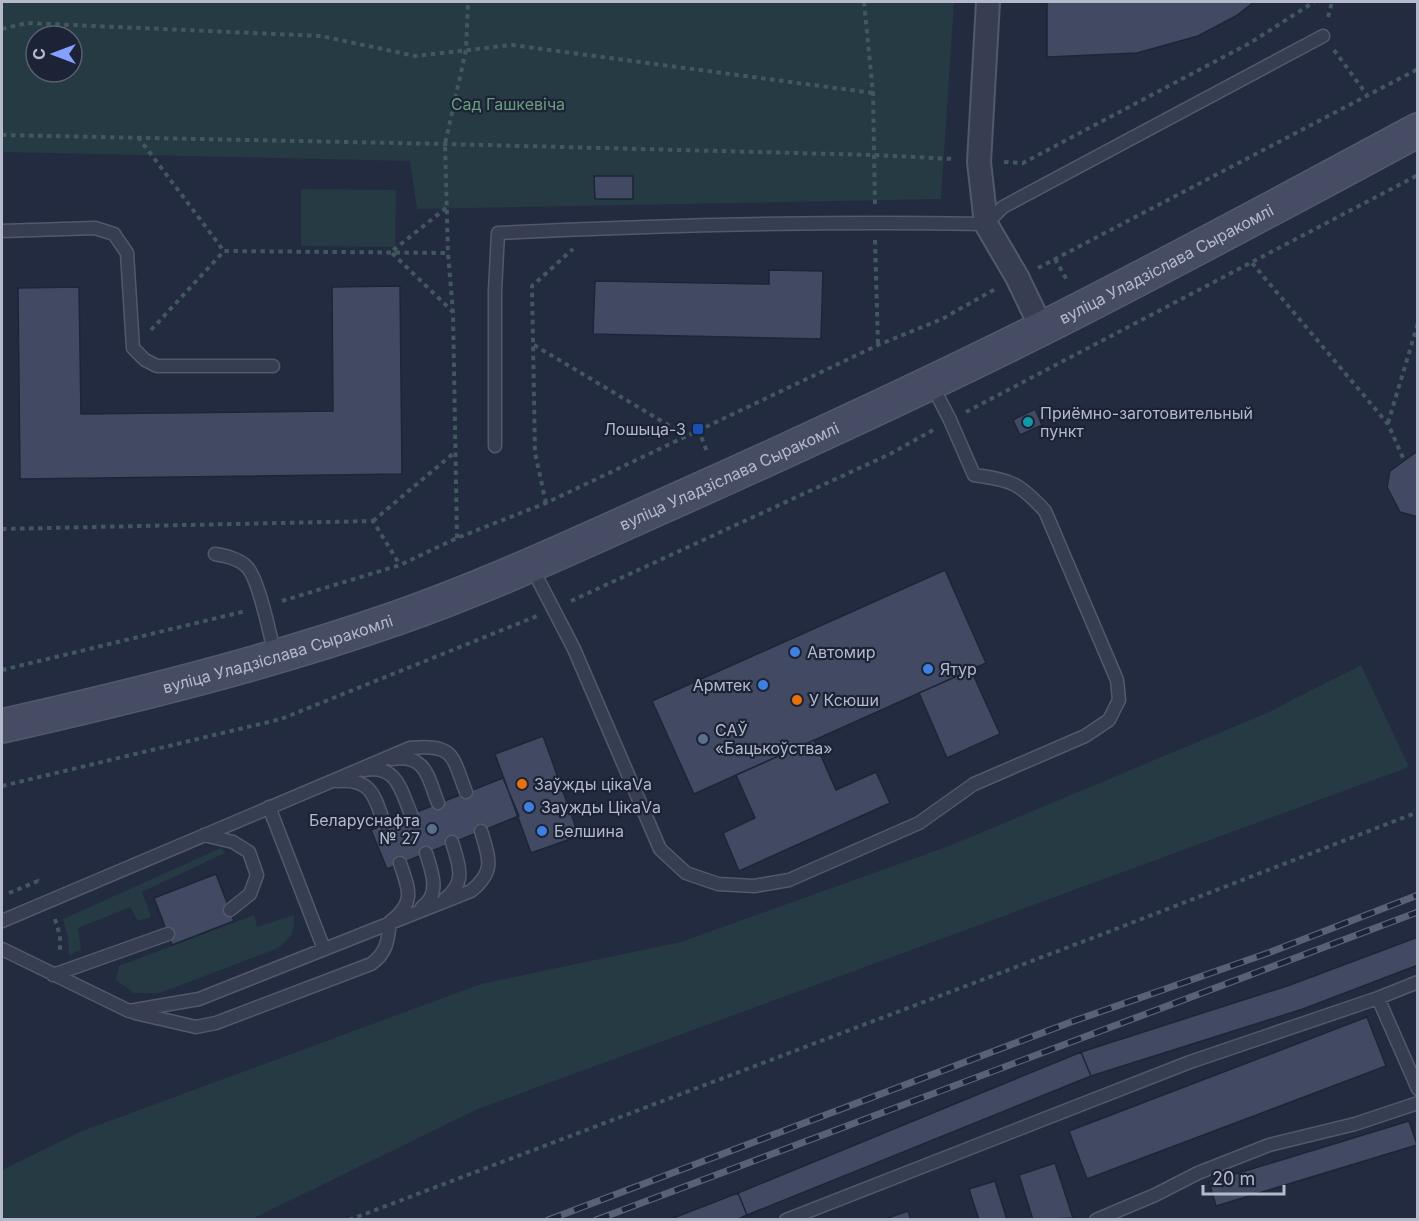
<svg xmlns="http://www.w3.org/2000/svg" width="1419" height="1221" font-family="Inter,sans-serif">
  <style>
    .green { fill: #253a42; fill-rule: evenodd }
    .building { fill: #424a63; stroke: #1e2538; stroke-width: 1.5 }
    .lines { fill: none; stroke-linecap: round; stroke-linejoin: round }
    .lane-casing { stroke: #52596b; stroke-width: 15 }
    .street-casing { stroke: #52596b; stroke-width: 26 }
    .secondary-casing { stroke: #52596b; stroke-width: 36 }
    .path { stroke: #43575f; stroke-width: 4; stroke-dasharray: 4.5 4.5; stroke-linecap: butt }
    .lane { stroke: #373e51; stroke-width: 12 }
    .street { stroke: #373e51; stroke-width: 22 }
    .secondary { stroke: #454c64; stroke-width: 33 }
    .rail-casing { stroke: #596178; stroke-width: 7 }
    .rail { stroke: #1c2336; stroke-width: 4.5; stroke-dasharray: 14; stroke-linecap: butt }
    .culture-dot { fill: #0f9aa8; stroke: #1c2336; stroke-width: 2 }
    .transit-dot { fill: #1a4fb4; stroke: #1c2336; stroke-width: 2 }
    .shop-dot { fill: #3f7fe0; stroke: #1c2336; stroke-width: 2 }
    .food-dot { fill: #e8710a; stroke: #1c2336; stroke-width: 2 }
    .service-dot { fill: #5c6f8a; stroke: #1c2336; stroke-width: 2 }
    .labels { text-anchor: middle; stroke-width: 4.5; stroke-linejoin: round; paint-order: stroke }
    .park-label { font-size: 16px; fill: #699e7d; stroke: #1c2336 }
    .street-label { font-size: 16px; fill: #b4b9cb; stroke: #1c2336 }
    .poi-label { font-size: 16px; fill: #b4b9cb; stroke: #1c2336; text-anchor: start }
  </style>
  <rect width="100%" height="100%" fill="#232b41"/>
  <path class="green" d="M 2,2 L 954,2 L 941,199 L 417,209 L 410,161 L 2,152 ZM 36,36 L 72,36 L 72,72 L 36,72 Z
    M 301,189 L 396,190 L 395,247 L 301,246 Z
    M 1361,665 L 1409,767 L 478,1109 L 252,1219 L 2,1219 L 2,1170 L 82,1131 L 481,984 L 681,942 L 949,846 L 1267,713 Z
    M 221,848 L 225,853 L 142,892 L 151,917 L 138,921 L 130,907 L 78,928 L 81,950 L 69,955 L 68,937 L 63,919 Z
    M 254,915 L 257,927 L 294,915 C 295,933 290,940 276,949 L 160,993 L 134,993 L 116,980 L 119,966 Z"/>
  <path class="building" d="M 1047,2 L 1254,2 L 1236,16 L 1198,36 L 1137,53 L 1047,57 Z
    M 594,176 L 633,176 L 633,199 L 595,199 Z
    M 769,270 L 823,271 L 821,339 L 593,334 L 595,281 L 769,284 Z
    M 400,286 L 402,474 L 20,479 L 18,288 L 79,287 L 81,414 L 333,411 L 332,287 Z
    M 1035,409 L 1042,425 L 1020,435 L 1013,420 Z
    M 1415,453 L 1418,453 L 1418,517 L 1400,512 L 1387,487 L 1390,471 Z
    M 945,570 L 986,663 L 694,794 L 652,701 Z
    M 971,670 L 1000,734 L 947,758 L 919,693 Z
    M 543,736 L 579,836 L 531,853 L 495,754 Z
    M 814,740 L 836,790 L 876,772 L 890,803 L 739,871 L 723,833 L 755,818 L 736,775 Z
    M 503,778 L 519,816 L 387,869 L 371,830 Z
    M 216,874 L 234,921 L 172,945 L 154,898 Z
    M 1418,937 L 1418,965 L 1303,1009 L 1091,1076 L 1081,1052 L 1290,985 Z
    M 1367,1017 L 1386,1066 L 1087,1179 L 1069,1131 Z
    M 1081,1052 L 1091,1076 L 747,1215 L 738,1193 Z
    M 1409,1121 L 1417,1145 L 1216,1206 L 1209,1182 Z
    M 1055,1163 L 1073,1218 L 1033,1220 L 1019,1175 Z
    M 995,1181 L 1007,1220 L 979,1220 L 969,1189 Z
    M 738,1193 L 747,1215 L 736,1220 L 668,1220 Z
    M 908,1211 L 911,1220 L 882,1220 Z"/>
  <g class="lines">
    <g class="lane-casing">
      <path id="lane" d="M 2,231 L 95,228 L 114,234 L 127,253 L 133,348 L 145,360 L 157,366 L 273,366
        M 495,446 L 495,291 L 498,233 C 661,225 824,221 986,224 L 1003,207 L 1323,36
        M 215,554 C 226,556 237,558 246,566 C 258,576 271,638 275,656
        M 531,566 L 574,649 L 660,849 L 686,873 L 718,884 L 754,886 L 789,880 L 919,823 L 974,784 L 1085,736 L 1109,720 L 1119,700 L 1117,680 L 1045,511 C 1019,483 1012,480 974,475 L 950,420 L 931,383
        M 392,759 C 427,754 428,778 438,803
        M 364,770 C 398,765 400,789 411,814
        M 337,781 C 373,778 374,797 385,825
        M 269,807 L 324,949
        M 204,835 L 233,842 L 249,852 L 257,875 L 250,894 L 230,910
        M 445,899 C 467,882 459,865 452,842
        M 422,907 C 441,894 432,872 426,853
        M 2,921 L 410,748 C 455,744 452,756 466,792
        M 2,949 L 129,1011 L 199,999 L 471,891 C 496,871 489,858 481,831
        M 53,975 L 168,934
        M 1378,998 L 1418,1089
        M 135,1013 L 196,1027 L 216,1023 L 371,964 C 387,953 388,940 390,922 C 416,902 409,890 400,863
        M 786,1220 L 1190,1062 L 1378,998 L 1418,982
        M 1096,1220 L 1155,1195 L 1198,1173 L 1269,1145 L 1355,1124 L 1418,1103"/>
    </g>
    <g class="street-casing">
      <path id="street" d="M 988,2 L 979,162 L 986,224 L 1017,277 L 1042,329"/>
    </g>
    <g class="secondary-casing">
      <g id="secondary">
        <path id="s1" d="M 2,726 C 135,696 268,663 397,618 C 497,583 593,537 690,494 C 808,441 925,387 1041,329 C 1168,265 1292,198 1418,130"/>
      </g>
    </g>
    <path class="path" d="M 864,2 L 873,93 L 875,206
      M 1328,17 L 1332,2
      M 2,29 L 27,23 L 321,36 L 415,56 L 512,45 L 873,93
      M 1334,50 L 1367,95
      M 2,135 L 445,144 L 874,155 L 954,159
      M 138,137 L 224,251
      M 1004,162 L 1023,163 L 1250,43 L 1314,2
      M 446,208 L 391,252 L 453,312
      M 875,240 L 878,345
      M 1055,259 L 1068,282
      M 1252,263 L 1388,424 L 1404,460
      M 1038,268 L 1418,69
      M 151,330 L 224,251 L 448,253
      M 534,345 L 685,435
      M 966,412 L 1418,175
      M 1388,423 L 1418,323
      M 698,429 L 708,454
      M 546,503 L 535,453 L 532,286 L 573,249
      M 373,521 L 455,452
      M 2,529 L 373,521 L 400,565
      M 457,538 L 453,313 L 448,253 L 445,144 L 466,50 L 468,2
      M 282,601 L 400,565 L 457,538 L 546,503 L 878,345 L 942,319 L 997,288
      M 571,601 L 890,454 L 933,430
      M 2,670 L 246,611
      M 2,786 L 281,719 L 537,616
      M 9,893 L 38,881 L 40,885
      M 55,919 L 60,936 L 60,953
      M 349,1220 L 1095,937 L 1418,812"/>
    <use href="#lane" class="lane"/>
    <use href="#street" class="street"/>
    <use href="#secondary" class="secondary"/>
    <g class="rail-casing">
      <path id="rail" d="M 548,1220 L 1071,1022 L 1268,953 L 1418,895
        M 596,1220 L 1418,912"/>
    </g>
    <use href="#rail" class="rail"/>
  </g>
  <circle class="culture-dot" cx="1028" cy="422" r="6"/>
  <rect class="transit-dot" x="692" y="423" width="12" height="12" rx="3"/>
  <g class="shop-dot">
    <circle cx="795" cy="652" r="6"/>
    <circle cx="928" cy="669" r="6"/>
    <circle cx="763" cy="685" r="6"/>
    <circle cx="529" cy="807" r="6"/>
    <circle cx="542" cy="831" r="6"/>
  </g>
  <g class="food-dot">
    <circle cx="797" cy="700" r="6"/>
    <circle cx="522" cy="784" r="6"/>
  </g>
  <g class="service-dot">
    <circle cx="703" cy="739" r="6"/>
    <circle cx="432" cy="829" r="6"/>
  </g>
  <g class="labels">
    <g class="park-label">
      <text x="508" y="110">Сад Гашкевіча</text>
    </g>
    <g class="street-label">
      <text dy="6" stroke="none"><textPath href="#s1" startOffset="1257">вуліца Уладзіслава Сыракомлі</textPath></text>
      <text dy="6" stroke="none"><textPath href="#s1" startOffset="771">вуліца Уладзіслава Сыракомлі</textPath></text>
      <text dy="6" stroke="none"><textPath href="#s1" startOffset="285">вуліца Уладзіслава Сыракомлі</textPath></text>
    </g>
    <g class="poi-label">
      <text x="1040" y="419">Приёмно-заготовительный<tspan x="1040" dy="18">пункт</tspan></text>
      <text x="686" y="435" text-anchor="end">Лошыца-3</text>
      <text x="807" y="658">Автомир</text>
      <text x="940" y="675">Ятур</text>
      <text x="751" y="691" text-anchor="end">Армтек</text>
      <text x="809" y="706">У Ксюши</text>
      <text x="715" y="736">САЎ<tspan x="715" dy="18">«Бацькоўства»</tspan></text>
      <text x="534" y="790">Заўжды цікаVа</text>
      <text x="541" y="813">Заужды ЦікаVа</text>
      <text x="420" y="826" text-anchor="end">Беларуснафта<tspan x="420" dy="18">№ 27</tspan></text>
      <text x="554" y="837">Белшина</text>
    </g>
  </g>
  <rect width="1419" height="1221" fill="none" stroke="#b4b9cb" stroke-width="6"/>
  <g transform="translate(54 54) rotate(270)"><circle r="28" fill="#1c2336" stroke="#595f72" stroke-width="1.5"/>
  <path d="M0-4.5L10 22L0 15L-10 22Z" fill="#85a1ff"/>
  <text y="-9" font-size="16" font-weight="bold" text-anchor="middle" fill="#b4b9cb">С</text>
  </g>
  <path d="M1203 1185v9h81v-9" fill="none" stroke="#b4b9cb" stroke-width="3"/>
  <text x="1212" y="1185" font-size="18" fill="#b4b9cb" stroke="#1c2336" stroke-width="4.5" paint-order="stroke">20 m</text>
</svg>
